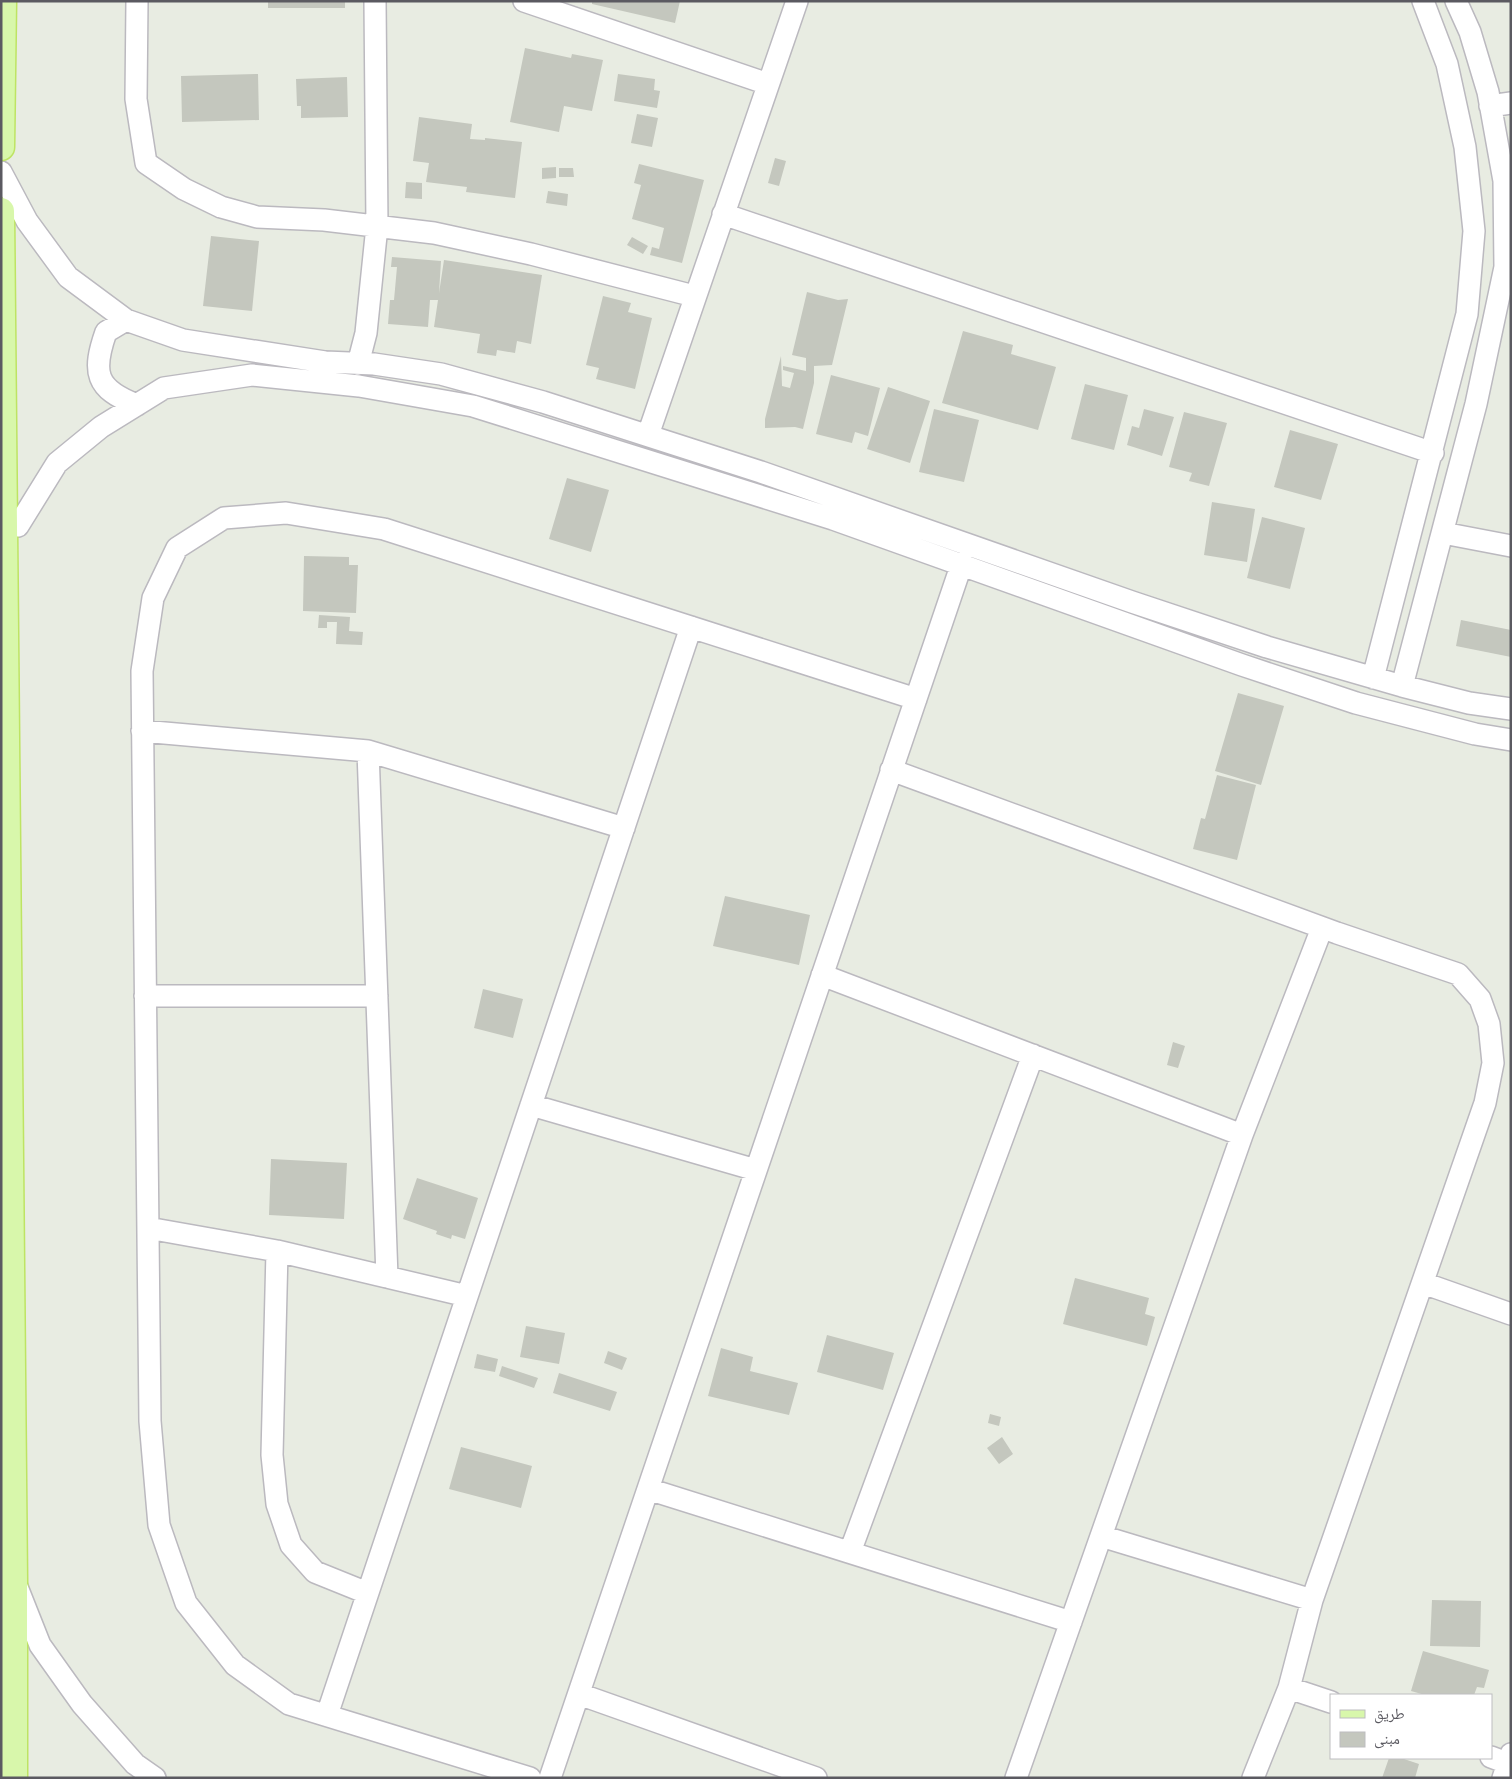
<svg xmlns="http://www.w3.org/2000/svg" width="1512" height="1779" font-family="'Fira Sans','Noto Naskh Arabic',sans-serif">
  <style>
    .building { fill: #c4c7be }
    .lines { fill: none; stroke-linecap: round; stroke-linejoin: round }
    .minor-casing { stroke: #bbb9bf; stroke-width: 24 }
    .major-casing { stroke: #bee463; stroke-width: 29 }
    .minor { stroke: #fff; stroke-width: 21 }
    .major { stroke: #d8f7ab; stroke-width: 26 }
  </style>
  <rect width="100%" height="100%" fill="#e8ece2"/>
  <path class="building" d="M 268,1 L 345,1 L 345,8 L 268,8 Z
    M 592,1 L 680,1 L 675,23 L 592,4 Z
    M 525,48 L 571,58 L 572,54 L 603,60 L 592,111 L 564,106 L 559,132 L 510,122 Z
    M 258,74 L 259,120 L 182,122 L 181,76 Z
    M 618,74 L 655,79 L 654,90 L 660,91 L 657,108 L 614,101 Z
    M 347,77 L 348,117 L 301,118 L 301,106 L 297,106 L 296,79 Z
    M 637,114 L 658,118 L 652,147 L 631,143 Z
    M 419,117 L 472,124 L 470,139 L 485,140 L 485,138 L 522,142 L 515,198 L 466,192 L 467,187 L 426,182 L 429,163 L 413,161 Z
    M 775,158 L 786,161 L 779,186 L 768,183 Z
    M 639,164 L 704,180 L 682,263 L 650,255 L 652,247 L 659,249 L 664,228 L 632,219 L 641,185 L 634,183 Z
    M 556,167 L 556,178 L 542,179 L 542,168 Z
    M 559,168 L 573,168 L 574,177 L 559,177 Z
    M 406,182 L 422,183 L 422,199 L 405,198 Z
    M 548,191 L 568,194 L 567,206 L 546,203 Z
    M 211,236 L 259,241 L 252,311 L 203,306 Z
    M 632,237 L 648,246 L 643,254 L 627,245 Z
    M 392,257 L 441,261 L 439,293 L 444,260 L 542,275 L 531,344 L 517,341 L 515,353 L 497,350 L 496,356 L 477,353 L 480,334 L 434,327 L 438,300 L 430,300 L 428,327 L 388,324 L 390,300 L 394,300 L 397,267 L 391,267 Z
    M 807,292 L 838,300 L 848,299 L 832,365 L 814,366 L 814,383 L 803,429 L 795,427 L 765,428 L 765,419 L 781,356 L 782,386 L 790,388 L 794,373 L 783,370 L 783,366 L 806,371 L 806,358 L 792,355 Z
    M 603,296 L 631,303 L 628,312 L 652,318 L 635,389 L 596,379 L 599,368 L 586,365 Z
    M 963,331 L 1013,345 L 1011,354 L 1056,367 L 1038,430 L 942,403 Z
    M 831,375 L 880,388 L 868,436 L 855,432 L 852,443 L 816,434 Z
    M 1085,384 L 1128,395 L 1114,450 L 1071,439 Z
    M 888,387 L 930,401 L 910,463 L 867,449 Z
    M 934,409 L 979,420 L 964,482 L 919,472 Z
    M 1144,409 L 1174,417 L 1162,456 L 1127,445 L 1132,426 L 1139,428 Z
    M 1184,412 L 1227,423 L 1209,486 L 1189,481 L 1192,473 L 1169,467 Z
    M 1290,430 L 1338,444 L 1321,500 L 1274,487 Z
    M 567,478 L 609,490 L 591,552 L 549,539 Z
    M 1212,502 L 1255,509 L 1247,562 L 1204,555 Z
    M 1262,517 L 1305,528 L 1290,589 L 1247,578 Z
    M 304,556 L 349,557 L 349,565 L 358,565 L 356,613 L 303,611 Z
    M 319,615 L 350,617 L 349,631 L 363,632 L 362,645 L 336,644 L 337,622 L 327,622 L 327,628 L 318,628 Z
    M 1461,620 L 1511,630 L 1511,657 L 1456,646 Z
    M 1238,693 L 1284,706 L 1261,785 L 1215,771 Z
    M 1217,775 L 1256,785 L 1237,860 L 1193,849 L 1201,818 L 1205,819 Z
    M 725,896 L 810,915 L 799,965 L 713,946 Z
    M 483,989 L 523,999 L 513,1038 L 474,1028 Z
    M 1173,1042 L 1185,1046 L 1178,1068 L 1167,1065 Z
    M 271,1159 L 347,1163 L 344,1219 L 269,1215 Z
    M 417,1178 L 478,1198 L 465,1239 L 452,1235 L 451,1239 L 436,1234 L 437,1231 L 403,1219 Z
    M 1075,1278 L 1149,1298 L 1145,1314 L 1155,1317 L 1147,1346 L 1063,1324 Z
    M 526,1326 L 565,1333 L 559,1364 L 520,1357 Z
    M 827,1335 L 894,1353 L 883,1390 L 817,1372 Z
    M 721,1348 L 753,1357 L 750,1371 L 798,1383 L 789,1415 L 708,1396 Z
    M 608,1351 L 627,1358 L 622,1370 L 604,1363 Z
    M 477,1354 L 498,1359 L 495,1372 L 474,1368 Z
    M 502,1366 L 538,1378 L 534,1388 L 499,1376 Z
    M 559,1373 L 617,1392 L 610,1411 L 553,1393 Z
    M 990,1414 L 1001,1417 L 999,1426 L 988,1423 Z
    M 1002,1437 L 1013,1454 L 999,1464 L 987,1448 Z
    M 461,1447 L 532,1466 L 521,1508 L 449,1489 Z
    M 1432,1600 L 1481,1601 L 1480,1647 L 1430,1646 Z
    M 1423,1651 L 1489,1670 L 1484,1688 L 1477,1687 L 1474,1695 L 1425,1695 L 1411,1691 Z
    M 1389,1758 L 1401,1758 L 1419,1764 L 1415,1778 L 1382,1778 Z"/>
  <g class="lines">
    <g class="minor-casing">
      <path id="minor" d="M 137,1 L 136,99 L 146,163 L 184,189 L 221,207 L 257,217 L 324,220 L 434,233 L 531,254 L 694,296
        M 524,1 L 768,84
        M 1490,106 L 1511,103
        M 1,172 L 27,221 L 68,277 L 126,320 L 183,340 L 325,362 L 374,364 L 441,374 L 543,402 L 761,472 L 1132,602 L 1267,647 L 1402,686 L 1469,703 L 1511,709
        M 723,214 L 1433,453
        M 126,320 L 106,332 C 92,372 95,389 137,405
        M 358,364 L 366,333 L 377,226 L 375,1
        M 648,435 L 797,1
        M 18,526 L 57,463 L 101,427 L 164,388 L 252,375 L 359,386 L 473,406 L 833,519 L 1242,665 L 1356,703 L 1475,734 L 1511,740
        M 1443,533 L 1511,546
        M 1373,678 L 1467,314 L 1474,231 L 1465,147 L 1447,64 L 1423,1
        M 1402,686 L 1476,404 L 1505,267 L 1504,181 L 1488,92 L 1470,32 L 1456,1
        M 142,731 L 368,751 L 624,828
        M 368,751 L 387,1277
        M 891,770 L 1337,933 L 1458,974 L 1480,999 L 1489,1024 L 1493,1063 L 1485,1103 L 1312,1600 L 1289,1688 L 1253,1778
        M 822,975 L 1242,1135
        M 145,996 L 377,996
        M 531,1105 L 756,1170
        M 148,1228 L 277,1251 L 467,1296
        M 277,1251 L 272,1455 L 277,1504 L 291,1545 L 315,1572 L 367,1593
        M 1423,1283 L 1511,1314
        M 648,1489 L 1071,1622
        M 1101,1536 L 1312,1600
        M 850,1552 L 1033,1055
        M 17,1587 L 40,1645 L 82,1704 L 135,1764 L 155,1778
        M 1289,1688 L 1331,1702
        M 579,1694 L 816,1778
        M 327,1715 L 691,627
        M 1491,1757 L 1507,1763
        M 530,1778 L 289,1704 L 235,1665 L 186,1603 L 159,1525 L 150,1421 L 142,671 L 153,598 L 177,548 L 224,518 L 286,513 L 384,529 L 916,699
        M 550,1778 L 962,563
        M 1016,1778 L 1242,1135 L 1322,928
        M 1503,1778 L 1511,1754"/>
    </g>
    <g class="major-casing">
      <path id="major" d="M 1,147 L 3,1
        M 1,211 L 14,1581 L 14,1778"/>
    </g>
    <use href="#minor" class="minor"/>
    <use href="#major" class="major"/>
  </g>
  <rect width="1512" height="1779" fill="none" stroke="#5b5a61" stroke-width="5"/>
  <rect x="1330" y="1694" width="162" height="65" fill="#ffffff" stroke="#bdbdc0"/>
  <rect x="1340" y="1710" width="25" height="8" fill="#d8f7ab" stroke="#bdbdc0"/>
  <text x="1374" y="1719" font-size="15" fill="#5b5a61">طريق</text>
  <rect x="1340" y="1732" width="25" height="15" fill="#c4c7be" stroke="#bdbdc0"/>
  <text x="1374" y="1744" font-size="15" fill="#5b5a61">مبنى</text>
</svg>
